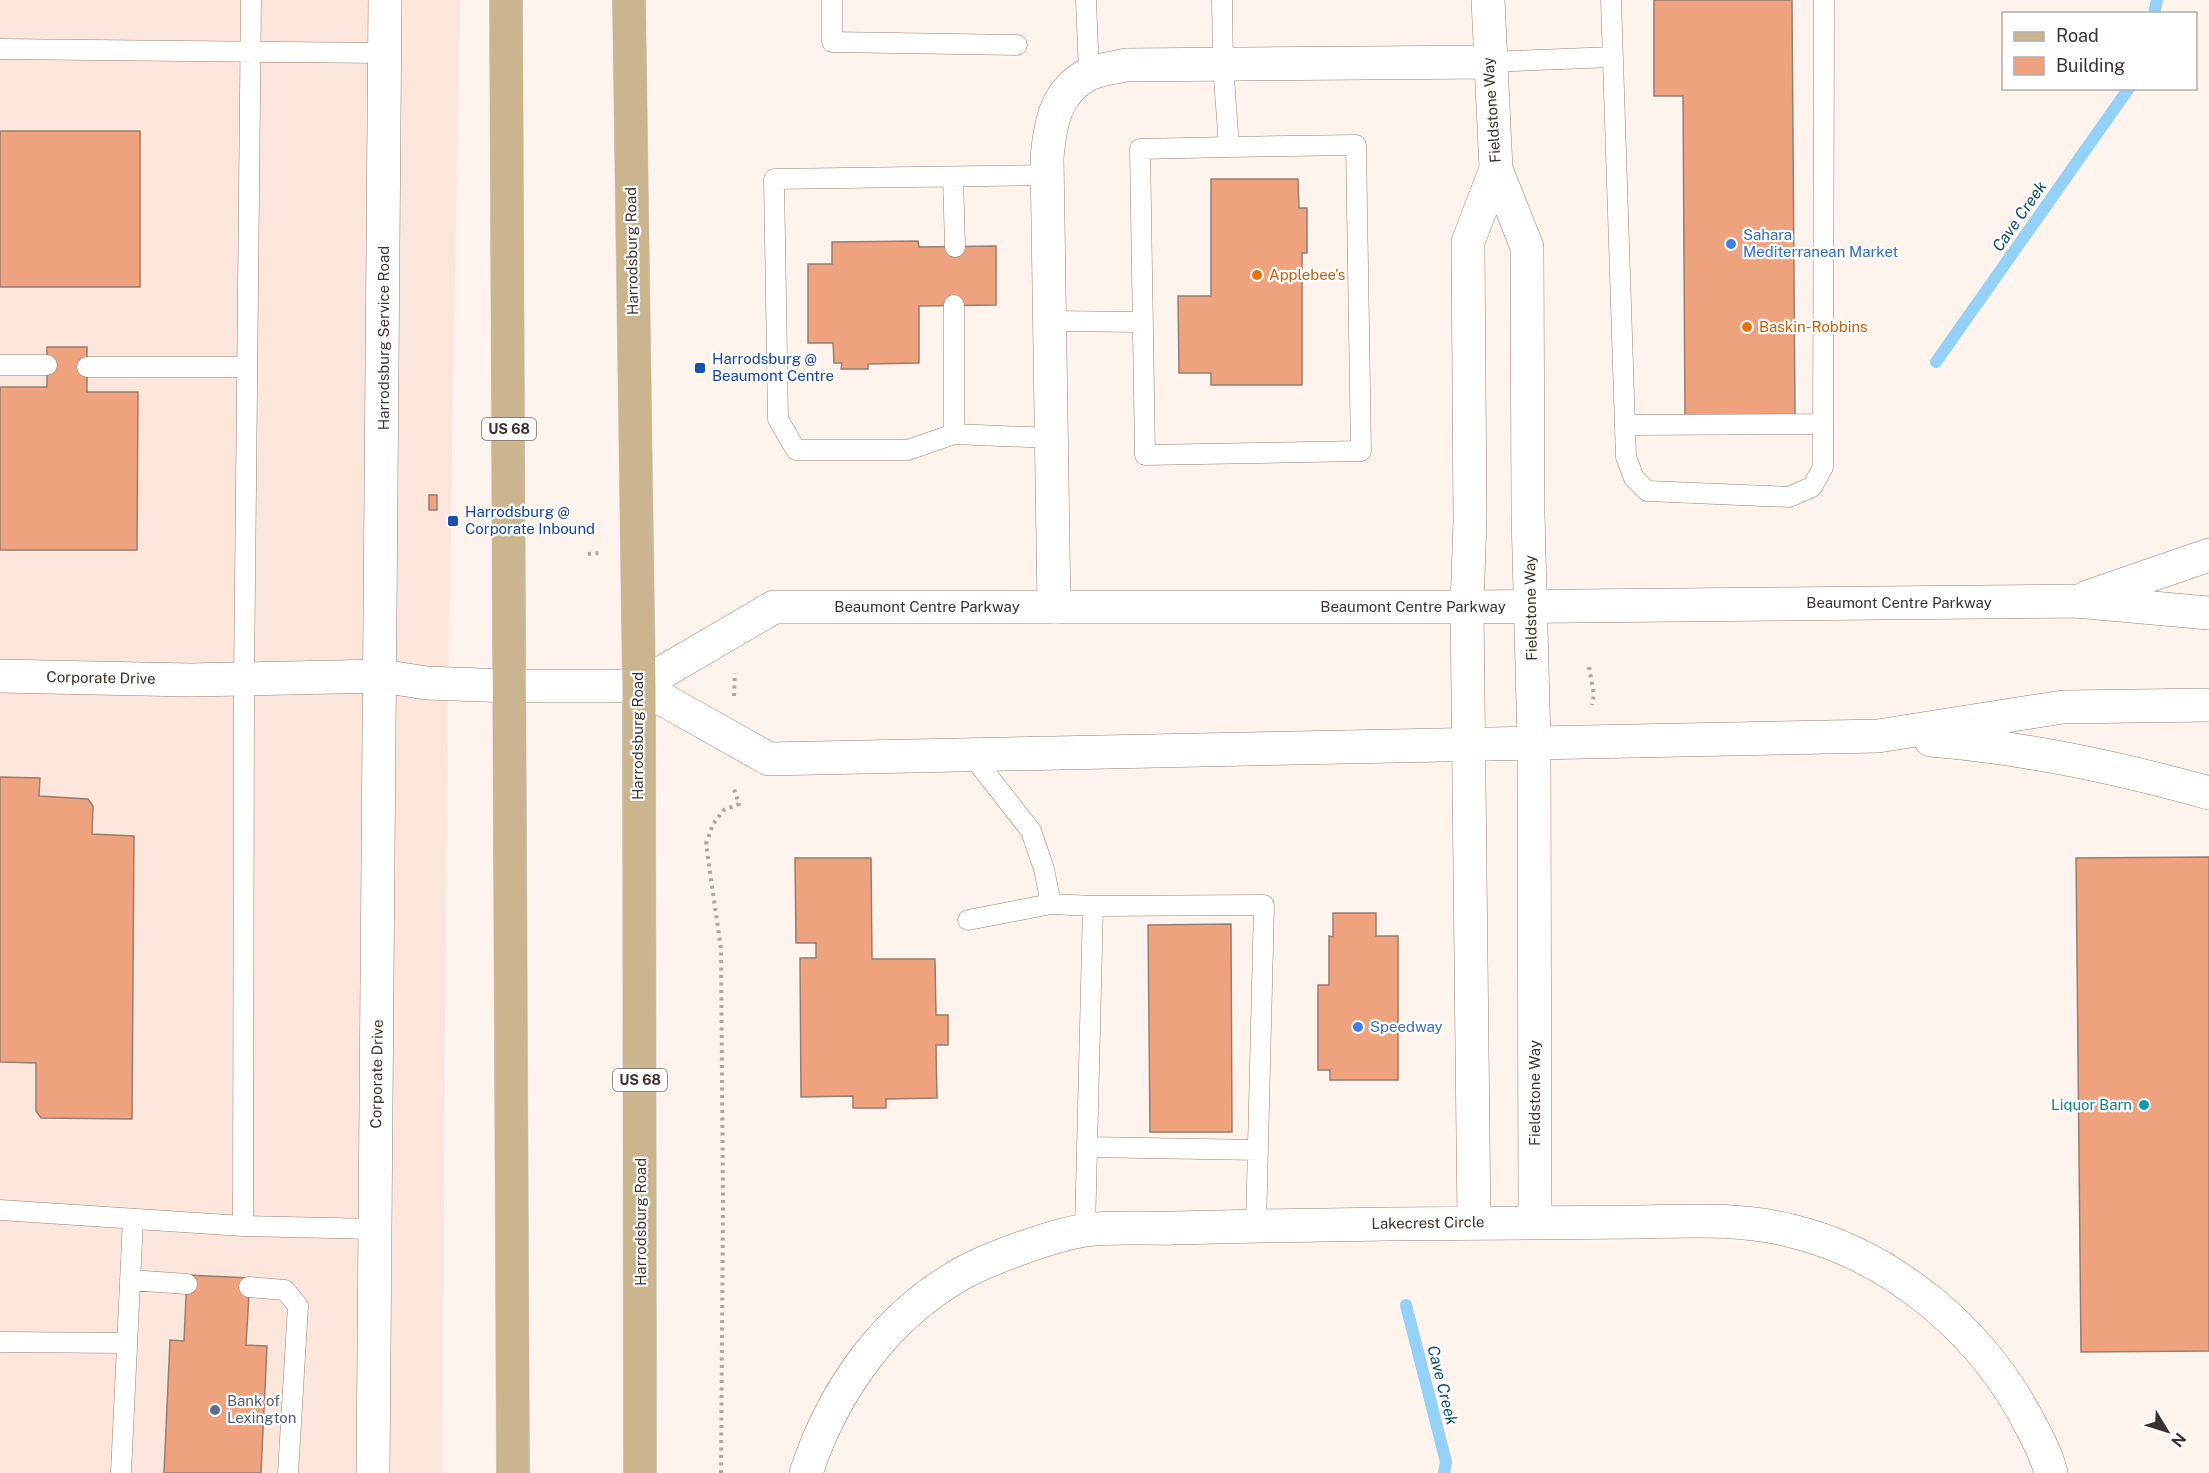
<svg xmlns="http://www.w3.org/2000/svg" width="2209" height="1473" font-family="'Public Sans',sans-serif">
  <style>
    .built { fill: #fce6dc }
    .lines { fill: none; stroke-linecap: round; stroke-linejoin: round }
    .stream { stroke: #93d1f7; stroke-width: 12 }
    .building { fill: #eea27d; stroke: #977e72; stroke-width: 1.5 }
    .service-casing { stroke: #998074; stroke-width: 21 }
    .minor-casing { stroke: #998074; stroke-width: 34 }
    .tertiary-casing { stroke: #998074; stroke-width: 34 }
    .primary-casing { stroke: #d4d2d1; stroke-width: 34 }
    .path { stroke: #b1a5a0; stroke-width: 4; stroke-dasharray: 3 4.5; stroke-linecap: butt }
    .service { stroke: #fff; stroke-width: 20 }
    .minor { stroke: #fff; stroke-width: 33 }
    .tertiary { stroke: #fff; stroke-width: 33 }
    .primary { stroke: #cbb58f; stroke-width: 33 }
    .shop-dot { fill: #3f7fe0; stroke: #fff; stroke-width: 2 }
    .food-dot { fill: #e8710a; stroke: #fff; stroke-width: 2 }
    .transit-dot { fill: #1a4fb4; stroke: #fff; stroke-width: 2 }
    .culture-dot { fill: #0f9aa8; stroke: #fff; stroke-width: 2 }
    .service-dot { fill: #5c6f8a; stroke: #fff; stroke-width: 2 }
    .labels { text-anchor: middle; stroke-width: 4.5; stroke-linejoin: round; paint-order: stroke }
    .shield { fill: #fff; stroke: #766f6b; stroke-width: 1.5 }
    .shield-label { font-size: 14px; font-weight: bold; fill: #3c312c }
    .street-label { font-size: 15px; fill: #3c312c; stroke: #fff }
    .shop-label { font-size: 15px; fill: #366cbe; stroke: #fff; text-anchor: start }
    .food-label { font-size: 15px; fill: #c56008; stroke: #fff; text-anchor: start }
    .transit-label { font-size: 15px; fill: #164399; stroke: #fff; text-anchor: start }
    .culture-label { font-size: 15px; fill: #0d838f; stroke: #fff; text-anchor: end }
    .service-label { font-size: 15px; fill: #4e5e75; stroke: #fff; text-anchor: start }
    .water-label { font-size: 16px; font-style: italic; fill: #094b6a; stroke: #fff }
  </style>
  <rect width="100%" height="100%" fill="#fff3ee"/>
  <path class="built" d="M 0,0 L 460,0 L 448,684 L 442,1473 L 0,1473 Z"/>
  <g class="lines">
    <path class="stream" d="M 2154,14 L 2157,0
      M 1936,362 L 2129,88
      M 1406,1305 L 1446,1462 L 1444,1473"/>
  </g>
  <path class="building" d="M 1654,0 L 1792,0 L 1795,416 L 1685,417 L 1683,96 L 1654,96 Z
    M 0,131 L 140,131 L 140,287 L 0,287 Z
    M 1211,179 L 1298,179 L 1299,208 L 1307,208 L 1307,253 L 1302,253 L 1302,385 L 1211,385 L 1211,373 L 1179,373 L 1178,296 L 1211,296 Z
    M 918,241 L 919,247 L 996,246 L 996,305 L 919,306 L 919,363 L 868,364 L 868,369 L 841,369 L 842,363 L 834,363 L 833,343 L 808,343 L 808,264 L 832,264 L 832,242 Z
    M 47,347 L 87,347 L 87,392 L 138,392 L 137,550 L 0,550 L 0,387 L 47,387 Z
    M 429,495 L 437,495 L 437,510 L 429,510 Z
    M 0,777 L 40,778 L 39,796 L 88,799 L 93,806 L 92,834 L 134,836 L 132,1119 L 41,1118 L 36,1111 L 36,1063 L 0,1062 Z
    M 2209,857 L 2209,1351 L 2081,1352 L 2076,858 Z
    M 795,858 L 871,858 L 872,959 L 935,959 L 936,1015 L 948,1015 L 948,1045 L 936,1045 L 937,1098 L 886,1099 L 886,1108 L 853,1108 L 853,1096 L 801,1097 L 800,958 L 816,958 L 816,943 L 796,943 Z
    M 1333,913 L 1376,913 L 1376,936 L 1398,936 L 1398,1080 L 1330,1080 L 1330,1070 L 1318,1070 L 1318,985 L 1329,985 L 1329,936 L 1333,937 Z
    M 1231,924 L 1232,1132 L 1150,1132 L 1148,925 Z
    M 187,1275 L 250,1278 L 246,1345 L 267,1346 L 261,1473 L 164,1473 L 170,1340 L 184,1341 Z"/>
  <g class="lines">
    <g class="service-casing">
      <path id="service" d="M 832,0 L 832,42 L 1017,45
        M 1086,0 L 1089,74
        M 1222,0 L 1223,64 L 1229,147 L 1356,145 L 1361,451 L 1145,455 L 1140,149 L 1229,147
        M 1611,0 L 1626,457 L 1634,478 L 1647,491 L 1789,497 L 1812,487 L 1823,467 L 1824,0
        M 0,49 L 385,53
        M 1489,62 L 1613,57
        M 1047,175 L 774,179 L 778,419 L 796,450 L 908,450 L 954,434 L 1051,438
        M 953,177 L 955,247
        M 954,305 L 954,434
        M 1049,321 L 1143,322
        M 0,365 L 47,365
        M 87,367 L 247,367
        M 1625,425 L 1823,424
        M 971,754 L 1031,831 L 1044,869 L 1051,904 L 1093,906 L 1085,1230
        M 1093,906 L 1264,905 L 1256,1226
        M 968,920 L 1051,904
        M 1087,1147 L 1258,1150
        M 0,1210 L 243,1226 L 376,1229
        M 243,1226 L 244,680 L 251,0
        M 130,1280 L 187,1284
        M 249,1287 L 285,1290 L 298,1306 L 288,1473
        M 0,1342 L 127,1343
        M 121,1473 L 133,1219"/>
    </g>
    <g class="minor-casing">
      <path id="minor" d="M 1488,0 L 1496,169 L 1527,247 L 1528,515 L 1534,742 L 1535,1221
        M 1054,607 L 1047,158 C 1050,125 1055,91 1089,74 C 1100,69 1114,68 1126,65 L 1489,62
        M 0,676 L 190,680 L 382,676 L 426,683 L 511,686
        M 1474,1223 L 1467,607 L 1470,520 L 1468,242 L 1496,169
        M 373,1473 L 385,0
        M 806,1473 C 833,1391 885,1317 961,1274 C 990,1258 1053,1235 1086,1230 C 1114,1226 1145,1229 1174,1228 C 1245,1226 1317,1225 1388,1224 C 1471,1223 1555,1222 1639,1222 C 1691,1221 1741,1218 1792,1231 C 1894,1256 1984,1333 2031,1426 C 2039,1441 2047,1456 2051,1473"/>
    </g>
    <g class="tertiary-casing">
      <path id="tertiary" d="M 2087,597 L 2209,555
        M 511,686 L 639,686 L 769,759 L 1878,736 L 2063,707 L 2209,705
        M 639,686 L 774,607 L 1467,607 L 2076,601 L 2209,613
        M 1931,740 C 2027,748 2116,767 2209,793"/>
    </g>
    <g class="primary-casing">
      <path id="primary" d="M 506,0 L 513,1473
        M 629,0 L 639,686 L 640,1473"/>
    </g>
    <path class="path" d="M 588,554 L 599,553
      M 1589,667 L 1594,695 L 1592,705
      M 734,696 L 735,673
      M 721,1473 L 723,1203 L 721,949 L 706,844 L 713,824 L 724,810 L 739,804 L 734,789"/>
    <use href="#service" class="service"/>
    <use href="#minor" class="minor"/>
    <use href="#tertiary" class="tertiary"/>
    <use href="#primary" class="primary"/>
  </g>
  <g class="shop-dot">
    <circle cx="1731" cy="244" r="6"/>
    <circle cx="1358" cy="1027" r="6"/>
  </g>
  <g class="food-dot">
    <circle cx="1257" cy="275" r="6"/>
    <circle cx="1747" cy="327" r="6"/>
  </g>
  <g class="transit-dot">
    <rect x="694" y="362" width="12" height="12" rx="3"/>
    <rect x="447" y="515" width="12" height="12" rx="3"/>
  </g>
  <circle class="culture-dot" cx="2144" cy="1105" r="6"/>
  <circle class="service-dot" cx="215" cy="1410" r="6"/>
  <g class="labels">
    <g class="shield">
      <rect x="482" y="418" width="54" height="22" rx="4.5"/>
      <rect x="613" y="1069" width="54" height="22" rx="4.5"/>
    </g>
    <g class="shield-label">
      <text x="509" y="434">US 68</text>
      <text x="640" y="1085">US 68</text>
    </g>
    <g class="street-label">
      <text transform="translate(1492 110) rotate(-94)" y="5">Fieldstone Way</text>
      <text transform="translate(632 251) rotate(-91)" y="5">Harrodsburg Road</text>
      <text transform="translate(384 338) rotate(-90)" y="5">Harrodsburg Service Road</text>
      <text x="1899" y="608">Beaumont Centre Parkway</text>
      <text x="927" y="612">Beaumont Centre Parkway</text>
      <text x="1413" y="612">Beaumont Centre Parkway</text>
      <text transform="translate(1531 608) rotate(-91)" y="5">Fieldstone Way</text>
      <text transform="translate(101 678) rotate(1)" y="5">Corporate Drive</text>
      <text transform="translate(638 736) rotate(-90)" y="5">Harrodsburg Road</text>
      <text transform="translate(377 1074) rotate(-89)" y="5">Corporate Drive</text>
      <text transform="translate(1535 1093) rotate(-90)" y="5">Fieldstone Way</text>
      <text transform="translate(641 1222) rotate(-90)" y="5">Harrodsburg Road</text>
      <text transform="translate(1428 1223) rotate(-1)" y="5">Lakecrest Circle</text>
    </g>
    <g class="shop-label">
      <text x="1743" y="240">Sahara<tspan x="1743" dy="17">Mediterranean Market</tspan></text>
      <text x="1370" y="1032">Speedway</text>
    </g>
    <g class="food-label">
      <text x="1269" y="280">Applebee's</text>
      <text x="1759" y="332">Baskin-Robbins</text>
    </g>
    <g class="transit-label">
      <text x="712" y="364">Harrodsburg @<tspan x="712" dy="17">Beaumont Centre</tspan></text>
      <text x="465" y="517">Harrodsburg @<tspan x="465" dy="17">Corporate Inbound</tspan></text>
    </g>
    <g class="culture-label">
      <text x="2132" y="1110">Liquor Barn</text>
    </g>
    <g class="service-label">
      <text x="227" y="1406">Bank of<tspan x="227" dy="17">Lexington</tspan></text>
    </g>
    <g class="water-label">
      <text transform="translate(2019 216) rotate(-55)" y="6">Cave Creek</text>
      <text transform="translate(1443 1385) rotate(76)" y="6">Cave Creek</text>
    </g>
  </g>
  <rect x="2002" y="12" width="195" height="78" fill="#ffffff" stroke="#b1adab" stroke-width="1.5"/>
  <rect x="2014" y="32" width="30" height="9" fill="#cbb58f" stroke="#b1adab" stroke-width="1.5"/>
  <text x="2056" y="42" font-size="18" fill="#3c312c">Road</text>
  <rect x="2014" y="57" width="30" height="18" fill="#eea27d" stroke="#b1adab" stroke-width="1.5"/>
  <text x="2056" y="72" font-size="18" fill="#3c312c">Building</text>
  <g transform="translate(2167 1431) rotate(128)" stroke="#ffffff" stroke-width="4.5" paint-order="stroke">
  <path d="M0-4.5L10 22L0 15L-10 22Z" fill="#3c312c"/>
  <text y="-9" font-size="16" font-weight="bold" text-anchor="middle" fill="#3c312c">N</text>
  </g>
</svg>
